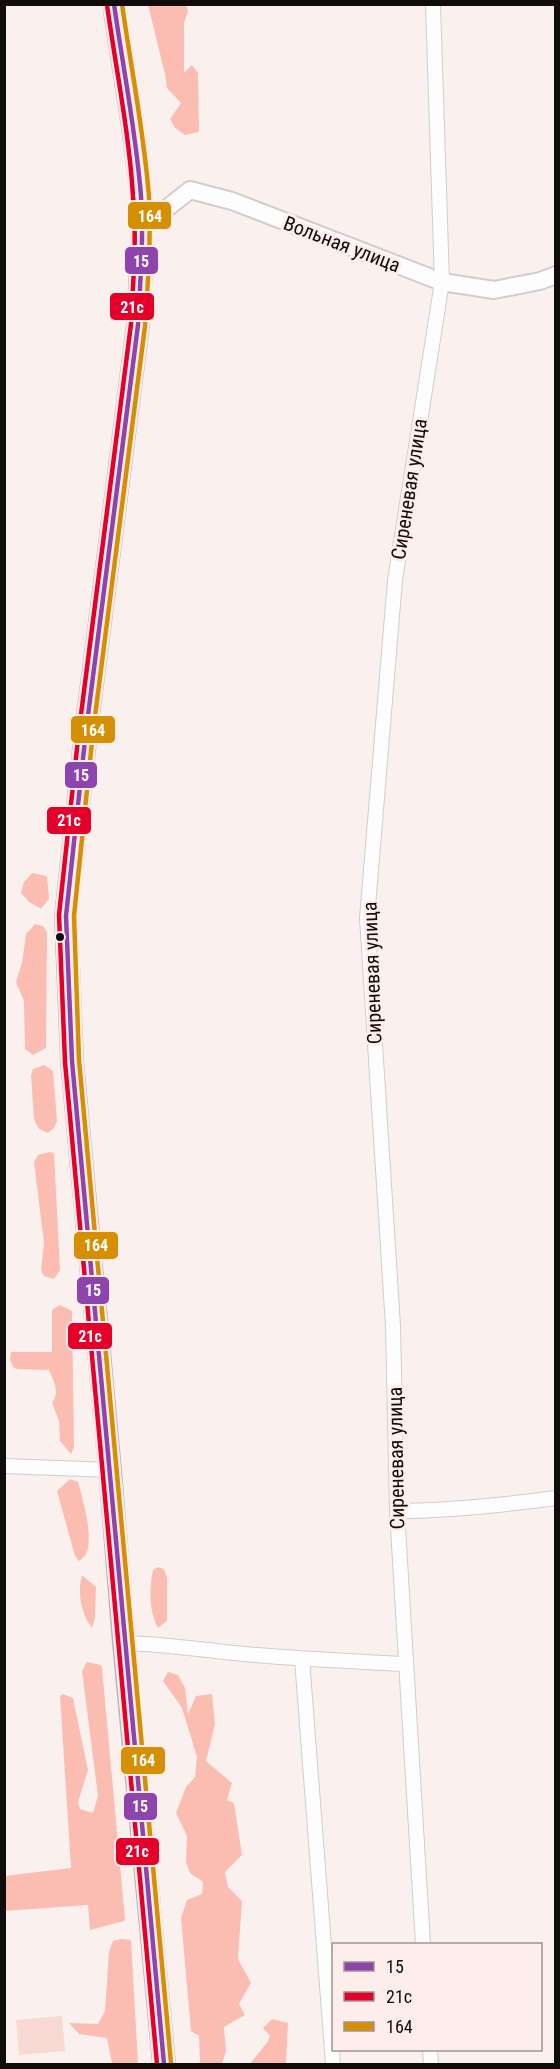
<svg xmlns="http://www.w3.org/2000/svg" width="560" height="2069" font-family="'Roboto Condensed',sans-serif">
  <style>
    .green { fill: #f7d8d2 }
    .forest { fill: #fbbdb2 }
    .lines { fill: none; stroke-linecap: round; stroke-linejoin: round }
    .minor-casing { stroke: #d3cccb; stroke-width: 16 }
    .tertiary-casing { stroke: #d3cccb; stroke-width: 20 }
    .trunk-casing { stroke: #b4b4bb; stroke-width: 24 }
    .minor { stroke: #fefdfd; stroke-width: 14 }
    .tertiary { stroke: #fefdfd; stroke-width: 16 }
    .trunk { stroke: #eaecf2; stroke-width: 21 }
    .bus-1-casing { stroke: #feeeeb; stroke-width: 9 }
    .bus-2-casing { stroke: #feeeeb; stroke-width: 9 }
    .bus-3-casing { stroke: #feeeeb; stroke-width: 9 }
    .bus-1 { stroke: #8e44ad; stroke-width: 4.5 }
    .bus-2 { stroke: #e4002b; stroke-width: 4.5 }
    .bus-3 { stroke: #d48f02; stroke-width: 4.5 }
    .bus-dot { fill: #100c0b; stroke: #feeeeb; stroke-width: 2 }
    .labels { text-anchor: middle; stroke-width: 6; stroke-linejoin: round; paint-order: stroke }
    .street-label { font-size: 20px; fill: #100c0b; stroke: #feeeeb }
    .line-badge { stroke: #feeeeb; stroke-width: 2 }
    .badge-label { font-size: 16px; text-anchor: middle; font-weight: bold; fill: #fff }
  </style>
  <rect width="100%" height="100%" fill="#faf1ef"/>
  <path class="green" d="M 62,2016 L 65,2051 L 19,2055 L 16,2020 Z"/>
  <path class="forest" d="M 148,5 L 186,5 L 188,11 L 184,23 L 184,73 L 192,65 L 198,73 L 199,132 L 185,135 L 175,128 L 170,119 L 181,103 L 167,88 L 165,74 Z
    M 32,873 L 47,876 L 49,899 L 41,909 L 29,902 L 21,893 L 24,882 Z
    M 35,924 L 43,926 L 47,932 L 46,1048 L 33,1055 L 25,1049 L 24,1001 L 16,982 L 22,963 L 26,934 Z
    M 44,1065 L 53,1071 L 57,1121 L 54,1128 L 48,1133 L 39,1129 L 34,1120 L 31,1075 L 33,1069 Z
    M 50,1152 L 54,1153 L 60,1270 L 54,1279 L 44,1276 L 41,1270 L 44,1243 L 34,1162 L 38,1155 Z
    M 60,1305 L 72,1311 L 74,1447 L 71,1454 L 60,1441 L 59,1421 L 52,1403 C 60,1392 54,1382 49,1370 L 17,1369 L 13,1367 L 10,1359 L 11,1352 L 52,1352 L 52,1310 Z
    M 70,1479 L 78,1482 C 83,1499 94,1539 86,1554 C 85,1556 81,1560 79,1561 L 75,1556 L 57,1491 Z
    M 158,1567 L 164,1569 L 167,1578 L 167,1621 L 158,1628 C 149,1612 149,1589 153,1570 Z
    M 82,1575 L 96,1587 L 95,1618 L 92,1628 C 81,1614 77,1592 82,1575 Z
    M 87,1662 L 101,1665 L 102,1668 L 125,1919 L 124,1921 L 90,1930 L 88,1905 L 4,1911 L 5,1876 L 71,1868 L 60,1696 L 63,1694 L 73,1698 L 88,1770 L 78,1802 L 80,1809 L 93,1813 L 98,1796 L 82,1671 Z
    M 168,1672 L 178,1675 L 185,1688 L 188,1714 L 196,1696 L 212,1694 L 215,1724 L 206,1761 L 232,1783 L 227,1800 L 234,1803 L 242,1855 L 225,1872 L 228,1887 L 242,1901 L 238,1959 L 251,1983 L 239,2004 L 245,2015 L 224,2027 L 226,2051 L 222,2064 L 200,2064 L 199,2036 L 191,2031 L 181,1918 L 187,1900 L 202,1894 L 203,1882 L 190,1873 L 186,1862 L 187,1836 L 176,1813 L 186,1787 L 195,1777 L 197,1757 L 182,1708 L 163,1681 Z
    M 121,1939 L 131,1940 L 138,2064 L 112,2064 L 107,2038 L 79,2034 L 69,2023 L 98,2024 L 105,2011 L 109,1952 L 113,1941 Z
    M 272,2019 L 288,2023 L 286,2064 L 250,2064 L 268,2041 L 270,2036 L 263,2028 Z"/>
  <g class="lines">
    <g class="minor-casing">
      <path id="minor" d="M 4,1466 L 110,1470
        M 397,1511 C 450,1511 503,1505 556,1498
        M 124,1643 C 164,1644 203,1650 244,1654 C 298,1659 351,1661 405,1664
        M 302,1659 L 333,2064
        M 423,1944 L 397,1511 L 393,1326 L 367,918 L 395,580 L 442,282 L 433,4
        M 430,2050 L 431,2064"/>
    </g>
    <g class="tertiary-casing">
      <path id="tertiary" d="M 142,228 L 190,190 L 232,201 L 442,282 L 494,290 L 540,281 L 556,275"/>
    </g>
    <g class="trunk-casing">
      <path id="trunk" d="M 114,4 C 123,68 136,132 141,196 C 144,239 140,282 138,325 L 86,731 L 66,916 L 72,1061 L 110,1470 L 124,1643 L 164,2064"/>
    </g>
    <use href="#minor" class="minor"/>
    <use href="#tertiary" class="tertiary"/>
    <use href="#trunk" class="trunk"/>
    <g class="bus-1-casing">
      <path id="bus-1" d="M 114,4 C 123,68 136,132 141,196 C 144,239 140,282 138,325 L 86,731 L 66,916 L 72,1061 L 164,2064"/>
    </g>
    <g class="bus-2-casing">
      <path id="bus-2" d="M 107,5 C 116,69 129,132 133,196 C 137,239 133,282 131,324 L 79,730 L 59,915 L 65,1062 L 157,2064"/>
    </g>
    <g class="bus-3-casing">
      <path id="bus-3" d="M 122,4 C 131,68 144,132 149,197 C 151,240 148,283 145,326 L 93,732 L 74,916 L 79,1060 L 171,2063"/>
    </g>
    <use href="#bus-1" class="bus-1"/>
    <use href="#bus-2" class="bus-2"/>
    <use href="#bus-3" class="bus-3"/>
  </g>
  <circle class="bus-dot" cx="60" cy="937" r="5"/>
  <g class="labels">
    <g class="street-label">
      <text transform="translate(342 244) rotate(21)" y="7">Вольная улица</text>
      <text transform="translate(409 489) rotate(-81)" y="7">Сиреневая улица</text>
      <text transform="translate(372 973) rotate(-92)" y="7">Сиреневая улица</text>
      <text transform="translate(396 1458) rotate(-91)" y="7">Сиреневая улица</text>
    </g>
  </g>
  <g class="line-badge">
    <rect x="127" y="201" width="45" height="29" rx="6" fill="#d48f02"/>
    <rect x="124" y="246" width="35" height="29" rx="6" fill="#8e44ad"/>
    <rect x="109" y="292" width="46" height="29" rx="6" fill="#e4002b"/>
    <rect x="70" y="715" width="46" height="29" rx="6" fill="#d48f02"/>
    <rect x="64" y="761" width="34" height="28" rx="6" fill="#8e44ad"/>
    <rect x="46" y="806" width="46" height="29" rx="6" fill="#e4002b"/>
    <rect x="73" y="1231" width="46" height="29" rx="6" fill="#d48f02"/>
    <rect x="76" y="1276" width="34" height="29" rx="6" fill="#8e44ad"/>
    <rect x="67" y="1322" width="46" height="28" rx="6" fill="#e4002b"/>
    <rect x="120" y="1746" width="46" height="29" rx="6" fill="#d48f02"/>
    <rect x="123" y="1792" width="35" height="29" rx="6" fill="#8e44ad"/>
    <rect x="115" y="1837" width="45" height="29" rx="6" fill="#e4002b"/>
  </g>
  <g class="badge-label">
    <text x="150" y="222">164</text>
    <text x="141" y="267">15</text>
    <text x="132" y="313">21с</text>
    <text x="93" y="736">164</text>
    <text x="81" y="781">15</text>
    <text x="69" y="826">21с</text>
    <text x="96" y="1251">164</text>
    <text x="93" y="1296">15</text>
    <text x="90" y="1342">21с</text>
    <text x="143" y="1766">164</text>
    <text x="140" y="1812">15</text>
    <text x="137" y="1857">21с</text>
  </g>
  <rect width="560" height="2069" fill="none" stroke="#100c0b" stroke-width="12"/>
  <rect x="332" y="1943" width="210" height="108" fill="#feeeeb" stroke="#9f9491" stroke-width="1.5"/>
  <rect x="344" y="1962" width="30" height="9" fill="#8e44ad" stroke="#9f9491" stroke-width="1.5"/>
  <text x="386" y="1973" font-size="18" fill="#100c0b">15</text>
  <rect x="344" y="1992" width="30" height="9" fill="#e4002b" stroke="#9f9491" stroke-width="1.5"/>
  <text x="386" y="2003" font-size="18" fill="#100c0b">21с</text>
  <rect x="344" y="2022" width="30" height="9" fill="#d48f02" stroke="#9f9491" stroke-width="1.5"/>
  <text x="386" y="2033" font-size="18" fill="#100c0b">164</text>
</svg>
